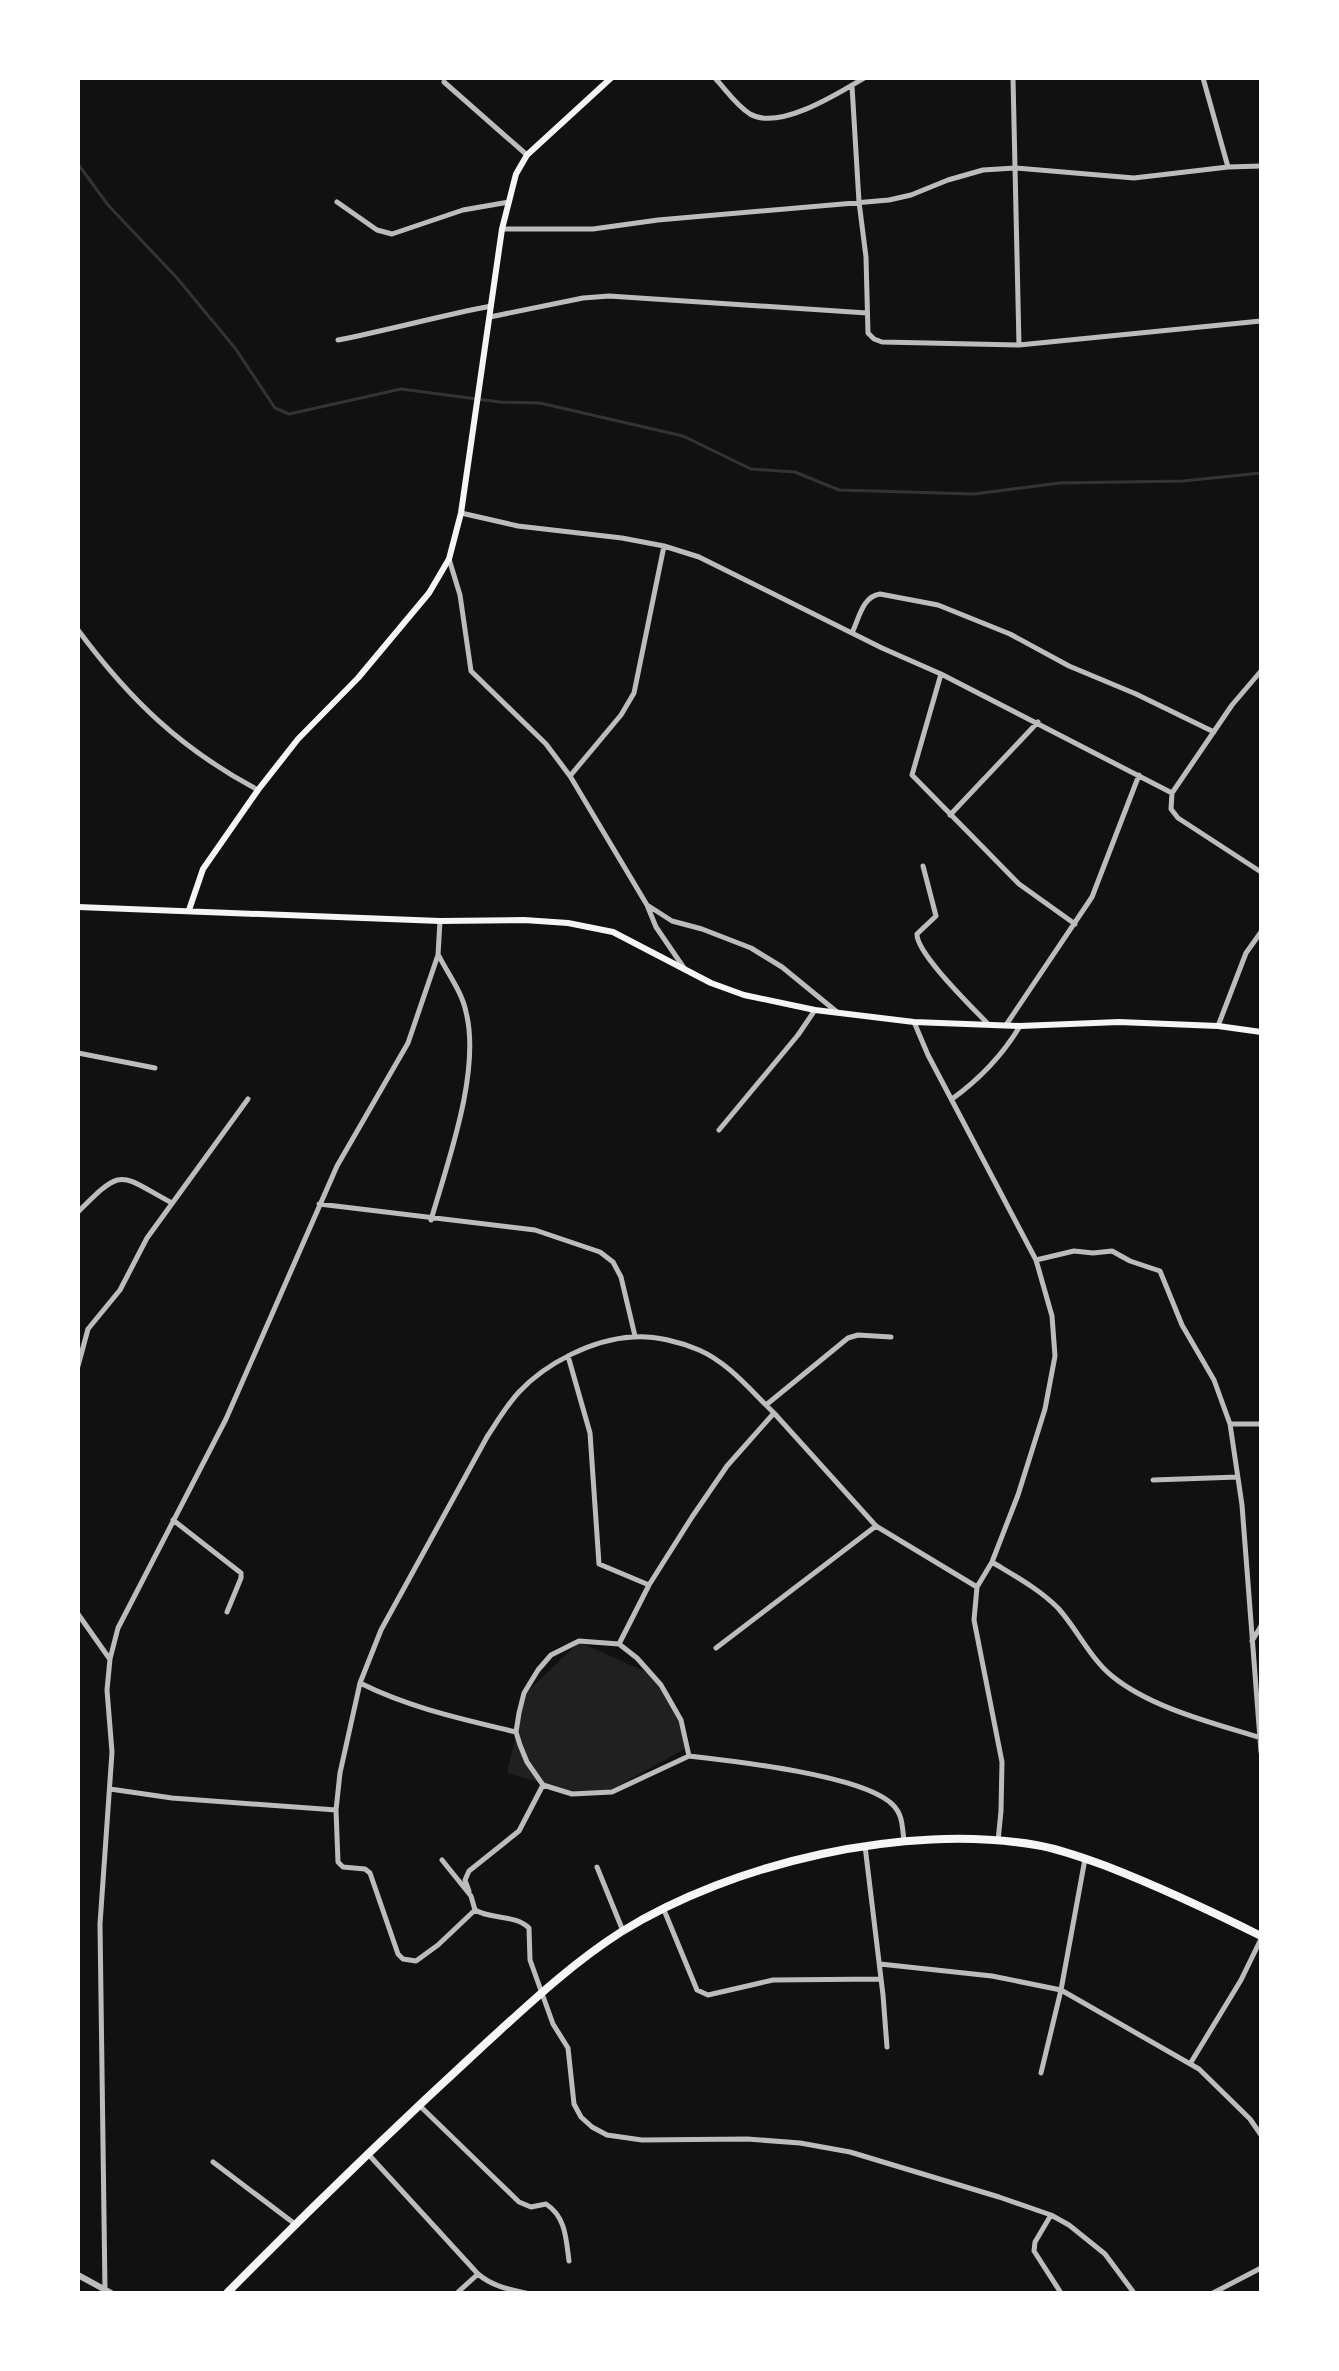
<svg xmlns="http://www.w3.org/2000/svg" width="1339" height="2371" font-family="Barlow,sans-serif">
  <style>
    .green { fill: #202020 }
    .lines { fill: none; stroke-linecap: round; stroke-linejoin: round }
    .stream { stroke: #333; stroke-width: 3 }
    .minor { stroke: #bcbcbc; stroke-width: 5 }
    .tertiary { stroke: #bcbcbc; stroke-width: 6 }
    .secondary { stroke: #f5f5f5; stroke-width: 6 }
    .trunk { stroke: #f5f5f5; stroke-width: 8 }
  </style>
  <rect width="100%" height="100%" fill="#111"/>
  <path class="green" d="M 579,1642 L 653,1675 L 680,1721 L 686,1748 L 609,1791 L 572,1792 L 507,1773 L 526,1693 Z"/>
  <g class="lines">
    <path class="stream" d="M 78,164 L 108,205 L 177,278 L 235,348 L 275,408 L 289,414 L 401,389 L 500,402 L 540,403 L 683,436 L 751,469 L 795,472 L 839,490 L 974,494 L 1060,483 L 1183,481 L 1261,473"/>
    <path class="minor" d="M 715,78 C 726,90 736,105 750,114 C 779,131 839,93 864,78
      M 1013,78 L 1019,345
      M 1203,78 L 1228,167
      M 444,82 L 527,155
      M 852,86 L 859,202 L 866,257 L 868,333 L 874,339 L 882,342 L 1019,345 L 1261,321
      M 337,202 L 377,230 L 392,234 L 463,210 L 509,202
      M 502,229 L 593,229 L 658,220 L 889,200 L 911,195 L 948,180 L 983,170 L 1015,168 L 1134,178 L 1228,167 L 1261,166
      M 490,317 L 583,298 L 609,296 L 867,313
      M 338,340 C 389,330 439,316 491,306
      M 461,513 L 518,526 L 622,538 L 664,546 L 699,557 L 882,648 L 941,674 L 912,775 L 1019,884 L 1075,924
      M 449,559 L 460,595 L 471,671 L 546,744 L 570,776 L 647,905 L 656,927 L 684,968
      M 78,630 C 130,700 181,749 258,790
      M 852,633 C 859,618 863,596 880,594 L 938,605 L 1010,634 L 1069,666 L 1136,694 L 1214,732
      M 1261,671 L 1232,705 L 1172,793 L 1171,809 L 1178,818 L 1261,872
      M 941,674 L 1172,793
      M 570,776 L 621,715 L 634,693 L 664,546
      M 950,815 L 1038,722
      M 923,866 L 936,916 L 917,934 C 916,953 973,1008 988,1024
      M 647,905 L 672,921 L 702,929 L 751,948 L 782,967 L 837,1012
      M 914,1022 L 928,1055 L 1036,1260 L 1052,1316 L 1055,1356 L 1045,1409 L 1018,1495 L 992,1562 L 977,1587 L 974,1620 L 1002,1762 L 1001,1811 L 998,1841
      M 1006,1025 L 1092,897 L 1139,775
      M 1218,1026 L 1246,953 L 1261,932
      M 78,1053 L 155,1068
      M 952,1099 C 981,1078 1002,1056 1020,1026
      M 719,1130 L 798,1035 L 815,1010
      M 319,1204 L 535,1230 L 600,1252 L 613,1262 L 621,1277 L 635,1336
      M 78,1212 C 124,1166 118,1174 172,1203
      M 431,1220 C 448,1161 481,1071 466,1012 C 462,992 448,974 439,956
      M 1036,1260 L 1074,1251 L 1093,1253 L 1112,1251 L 1130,1261 L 1160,1271 L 1182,1325 L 1214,1380 L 1230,1424 L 1242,1505 L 1261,1752
      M 568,1356 L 590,1433 L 599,1564 L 649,1585
      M 78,1366 L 88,1329 L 120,1290 L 147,1238 L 248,1099
      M 766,1405 L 848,1338 L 858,1335 L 891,1337
      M 1230,1424 L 1261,1424
      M 1153,1480 L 1238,1477
      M 173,1520 L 241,1573 L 241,1578 L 227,1612
      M 992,1562 C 1015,1576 1039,1589 1058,1608 C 1077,1629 1090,1658 1112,1676 C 1151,1708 1213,1723 1261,1738
      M 78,1614 L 109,1658
      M 579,1641 L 619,1644 L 637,1658 L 661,1685 L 681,1720 L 689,1756 L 612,1792 L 572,1794 L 543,1785 L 527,1762 L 520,1745 L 516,1732 L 519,1713 L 524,1693 L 538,1670 L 551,1655 Z
      M 1252,1641 L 1261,1626
      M 619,1644 L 649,1585 L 692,1517 L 727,1466 L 774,1413 L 876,1526 L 977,1587
      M 716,1648 L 876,1526
      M 360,1683 C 410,1708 462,1719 516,1732
      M 689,1756 C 733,1761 864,1775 893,1805 C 903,1815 902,1827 904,1840
      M 110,1789 L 172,1798 L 336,1810
      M 865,1846 L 883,1995 L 887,2047
      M 442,1860 L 471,1896 L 475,1910 C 492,1920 514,1914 529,1928 L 530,1960 L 553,2024 L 568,2048 L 574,2104 L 581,2117 L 592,2127 L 607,2135 L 642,2140 L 747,2139 L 800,2143 L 850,2152 L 999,2197 L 1051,2215 L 1069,2225 L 1105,2254 L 1134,2293
      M 597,1867 L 623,1931
      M 469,1891 L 465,1880 L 469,1871 L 519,1831 L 543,1785
      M 475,1910 L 438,1945 L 416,1961 L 403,1959 L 398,1954 L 370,1873 L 365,1869 L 343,1867 L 338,1862 L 336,1810 L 340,1773 L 360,1683 L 381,1630 L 487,1437 C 497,1422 506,1406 519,1392 C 546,1363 593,1339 633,1337 C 654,1335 680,1342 699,1350 C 729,1363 751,1391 774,1413
      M 664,1910 L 697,1990 L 708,1995 L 773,1980 L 881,1979
      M 880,1964 L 992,1976 L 1061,1990 L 1199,2069 L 1250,2119 L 1261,2135
      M 1190,2064 L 1241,1980 L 1261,1939
      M 1041,2073 L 1061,1990 L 1085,1859
      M 419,2105 L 519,2202 L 531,2207 L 546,2204 C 566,2217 566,2239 569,2261
      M 369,2155 L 478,2274 C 492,2286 508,2289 526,2293
      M 213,2162 L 295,2224
      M 1051,2215 L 1035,2242 L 1034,2251 L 1061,2293
      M 105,2290 L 100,1924 L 112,1752 L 107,1690 L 110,1659 L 118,1628 L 226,1419 L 337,1166 L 408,1043 L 438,955 L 440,921
      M 457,2293 L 478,2274
      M 1213,2293 L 1261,2268"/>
    <path class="tertiary" d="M 78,2275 L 111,2293"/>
    <path class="secondary" d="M 78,907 L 440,921 L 524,920 L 568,923 L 613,932 L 711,983 L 744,995 L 815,1010 L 914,1022 L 1020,1026 L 1119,1022 L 1218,1026 L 1261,1032
      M 189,910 L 203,869 L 258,790 L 298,739 L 358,678 L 429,593 L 449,559 L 461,513 L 502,229 L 516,174 L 527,155 L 611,78"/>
    <path class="trunk" d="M 227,2293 C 311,2208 397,2125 485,2044 C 529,2004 571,1964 621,1932 C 734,1862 905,1823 1036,1845 C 1060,1849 1084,1858 1106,1866 C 1160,1887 1209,1910 1261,1936"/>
  </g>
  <rect width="1339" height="2371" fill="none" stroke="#ffffff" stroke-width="160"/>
</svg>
